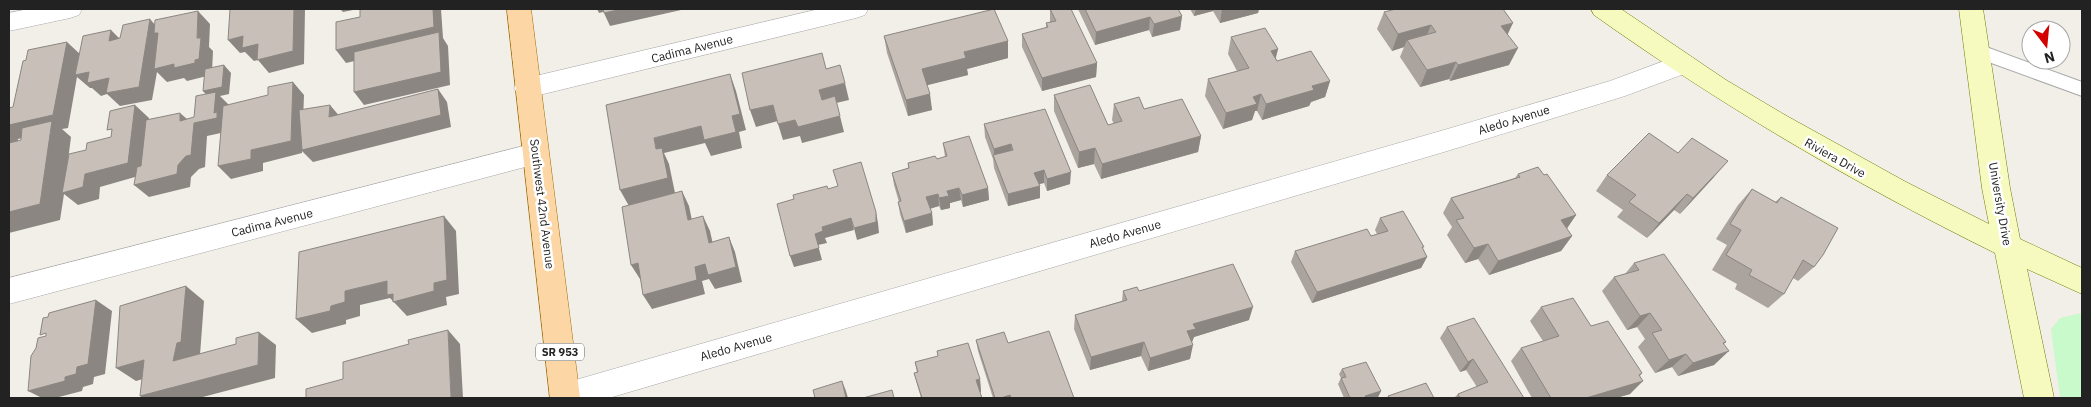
<svg xmlns="http://www.w3.org/2000/svg" width="2091" height="407" font-family="'IBM Plex Sans',sans-serif">
  <style>
    .park { fill: #c8facc }
    .lines { fill: none; stroke-linecap: round; stroke-linejoin: round }
    .lane-casing { stroke: #a9a9a9; stroke-width: 2 }
    .street-casing { stroke: #a9a9a9; stroke-width: 1 }
    .secondary-casing { stroke: #707d05; stroke-width: 1 }
    .primary-casing { stroke: #a06b00; stroke-width: 1 }
    .lane { fill: #fff; fill-rule: evenodd }
    .street { fill: #fff; fill-rule: evenodd }
    .secondary { fill: #f7fabf; fill-rule: evenodd }
    .primary { fill: #fcd6a4; fill-rule: evenodd }
    .wall { fill: #aba49e }
    .shaded-wall { fill: #8b8681 }
    .building { fill: #c7bfb8; stroke: #8b8681 }
    .labels { text-anchor: middle; stroke-width: 5; stroke-linejoin: round; paint-order: stroke }
    .shield { fill: #fff; stroke: #646464; stroke-width: 1 }
    .shield-label { font-size: 11px; font-weight: bold; fill: #222 }
    .street-label { font-size: 12px; fill: #222; stroke: #fff }
  </style>
  <rect width="100%" height="100%" fill="#f2efe9"/>
  <path class="park" d="M 2082,313 L 2082,398 L 2060,398 L 2051,329 L 2060,318 Z"/>
  <g class="lines">
    <g class="lane-casing">
      <path id="lane" d="M 1978,44 L 2082,82 L 2082,96 L 1972,56 L 1969,51 L 1972,46 Z"/>
    </g>
    <g class="street-casing">
      <path id="street" d="M 28,9 L 82,9 L 79,15 L 70,18 L 9,31 L 9,13 Z
        M 819,9 L 868,9 L 865,15 L 856,18 L 527,98 L 518,95 L 514,88 L 518,81 L 527,78 Z
        M 1683,54 L 1692,57 L 1696,64 L 1692,71 L 1625,96 L 1444,152 L 609,398 L 550,397 L 554,387 L 565,383 L 1444,130 L 1610,81 Z
        M 535,143 L 544,146 L 548,154 L 544,162 L 9,304 L 9,278 Z"/>
    </g>
    <g class="secondary-casing">
      <path id="secondary" d="M 1591,9 L 1621,9 L 1726,80 L 1785,115 L 1906,182 L 1989,224 L 1982,188 L 1959,9 L 1983,9 L 2010,188 L 2020,239 L 2082,268 L 2082,294 L 2027,269 L 2054,398 L 2024,398 L 1995,253 C 1855,184 1722,106 1594,15 Z"/>
    </g>
    <g class="primary-casing">
      <path id="primary" d="M 507,9 L 531,9 L 580,398 L 550,398 Z"/>
    </g>
    <use href="#lane" class="lane"/>
    <use href="#street" class="street"/>
    <use href="#secondary" class="secondary"/>
    <use href="#primary" class="primary"/>
  </g>
  <path class="wall" d="M 1050,9 L 1097,63 L 1096,77 L 1042,91 L 1022,47 L 1022,34 L 1046,28 L 1046,23 L 1050,22 Z
    M 1078,9 L 1178,9 L 1182,16 L 1180,30 L 1152,37 L 1149,30 L 1095,45 Z
    M 1190,9 L 1259,9 L 1258,13 L 1220,23 L 1213,11 L 1194,16 Z
    M 1384,12 L 1507,34 L 1509,65 L 1450,81 L 1449,79 L 1420,87 L 1400,57 L 1404,47 L 1392,51 L 1377,29 Z
    M 884,36 L 1008,41 L 1008,58 L 967,69 L 968,75 L 927,85 L 932,110 L 908,116 L 887,53 Z
    M 1231,37 L 1278,49 L 1276,58 L 1277,61 L 1330,81 L 1325,97 L 1311,102 L 1309,106 L 1262,120 L 1257,111 L 1255,111 L 1252,120 L 1223,129 L 1205,96 L 1208,79 L 1237,71 L 1228,54 Z
    M 1054,95 L 1108,125 L 1114,124 L 1112,120 L 1114,104 L 1144,109 L 1201,136 L 1198,152 L 1101,179 L 1094,164 L 1078,168 L 1054,111 Z
    M 984,124 L 1070,184 L 1047,191 L 1044,183 L 1039,184 L 1040,198 L 1008,206 L 994,168 L 993,159 L 985,137 Z
    M 943,143 L 988,188 L 989,200 L 963,207 L 961,200 L 950,203 L 950,208 L 946,209 L 941,210 L 939,206 L 930,209 L 932,213 L 933,225 L 906,233 L 900,214 L 898,202 L 899,202 L 894,185 L 892,173 L 908,168 L 908,163 L 937,159 L 945,157 Z
    M 1518,174 L 1576,215 L 1566,229 L 1572,236 L 1561,251 L 1489,275 L 1478,259 L 1465,263 L 1447,235 L 1452,227 L 1443,213 L 1451,198 L 1515,178 Z
    M 1607,175 L 1714,177 L 1680,214 L 1674,210 L 1647,238 L 1617,217 L 1623,210 L 1596,191 Z
    M 1752,189 L 1775,202 L 1781,197 L 1814,267 L 1798,281 L 1793,278 L 1784,294 L 1768,308 L 1735,289 L 1737,284 L 1712,270 L 1727,245 L 1716,239 L 1738,205 Z
    M 1380,218 L 1423,249 L 1427,257 L 1421,268 L 1312,303 L 1291,262 L 1295,251 L 1371,236 L 1377,234 L 1375,230 Z
    M 1634,263 L 1726,342 L 1724,344 L 1714,365 L 1678,376 L 1672,367 L 1655,373 L 1638,347 L 1645,339 L 1637,327 L 1627,330 L 1602,291 L 1614,277 L 1625,274 Z
    M 1123,291 L 1139,291 L 1249,320 L 1194,337 L 1192,342 L 1190,359 L 1148,371 L 1141,356 L 1090,370 L 1074,329 L 1075,315 L 1122,301 Z
    M 1541,307 L 1591,326 L 1642,373 L 1640,376 L 1630,394 L 1616,398 L 1532,398 L 1511,361 L 1521,348 L 1543,341 L 1530,321 Z
    M 1447,327 L 1524,398 L 1454,398 L 1458,394 L 1477,387 L 1466,370 L 1460,372 L 1440,338 Z
    M 976,340 L 1008,343 L 1074,398 L 993,398 L 978,351 Z
    M 915,362 L 980,379 L 981,392 L 980,392 L 982,398 L 921,398 L 914,373 L 917,373 Z
    M 1342,369 L 1381,391 L 1378,397 L 1373,398 L 1344,398 L 1338,384 L 1341,378 L 1339,374 Z"/>
  <path class="shaded-wall" d="M 294,9 L 305,9 L 304,64 L 269,73 L 258,60 L 254,61 L 245,52 L 240,53 L 228,40 L 243,36 Z
    M 340,9 L 358,9 L 343,12 Z
    M 433,9 L 441,9 L 443,38 L 448,46 L 450,85 L 364,105 L 354,92 L 439,41 L 346,63 L 336,50 Z
    M 597,9 L 606,9 L 607,11 L 599,13 Z
    M 622,9 L 681,9 L 681,10 L 610,26 L 604,13 Z
    M 1196,9 L 1214,9 L 1213,11 L 1194,16 Z
    M 1222,9 L 1259,9 L 1258,13 L 1220,23 Z
    M 198,11 L 210,24 L 209,47 L 213,51 L 212,72 L 207,76 L 187,81 L 184,78 L 167,82 L 157,72 L 152,100 L 120,106 L 107,94 L 101,96 L 92,88 L 90,88 L 77,77 L 68,128 L 62,129 L 71,137 L 64,192 L 85,174 L 135,105 L 149,118 L 142,175 L 100,187 L 99,199 L 78,205 L 64,194 L 60,220 L 9,233 L 9,212 L 51,132 L 18,139 L 17,144 L 9,145 L 9,125 L 67,42 L 81,55 L 78,75 L 150,19 L 162,33 L 197,38 Z
    M 1182,16 L 1180,30 L 1152,37 L 1154,24 Z
    M 1150,17 L 1149,30 L 1095,45 L 1096,32 Z
    M 1513,23 L 1505,40 L 1501,26 Z
    M 1431,25 L 1424,42 L 1407,40 L 1404,47 L 1392,51 L 1398,34 Z
    M 111,30 L 124,43 L 109,41 Z
    M 1008,41 L 1008,58 L 967,69 L 968,75 L 924,86 L 922,69 L 964,52 Z
    M 1518,48 L 1509,65 L 1450,81 L 1458,65 Z
    M 1278,49 L 1273,66 L 1271,51 Z
    M 1456,62 L 1449,79 L 1420,87 L 1427,70 Z
    M 1097,63 L 1096,77 L 1042,91 L 1042,78 Z
    M 224,65 L 231,73 L 229,94 L 220,96 L 228,104 L 230,131 L 207,136 L 205,167 L 199,169 L 191,177 L 190,187 L 149,197 L 134,185 L 178,165 L 194,123 L 214,113 L 210,99 L 203,91 Z
    M 730,74 L 736,91 L 746,130 L 739,132 L 742,148 L 711,156 L 705,143 L 664,153 L 669,164 L 675,193 L 629,206 L 620,190 L 656,149 L 654,138 L 701,126 L 732,116 Z
    M 1330,81 L 1325,97 L 1311,102 L 1309,106 L 1262,120 L 1266,104 L 1312,86 Z
    M 293,82 L 304,95 L 302,150 L 438,89 L 447,102 L 451,127 L 313,162 L 302,151 L 302,153 L 263,163 L 263,171 L 231,179 L 218,166 L 251,150 Z
    M 845,83 L 849,100 L 823,106 L 819,90 Z
    M 930,94 L 932,110 L 908,116 L 906,100 Z
    M 1261,94 L 1257,111 L 1255,111 L 1252,120 L 1223,129 L 1226,113 L 1253,97 Z
    M 330,105 L 341,118 L 329,117 Z
    M 773,105 L 778,121 L 756,127 L 750,110 Z
    M 180,113 L 194,125 L 180,121 Z
    M 840,116 L 844,132 L 802,143 L 800,136 L 783,140 L 778,124 L 795,120 Z
    M 1201,136 L 1198,152 L 1101,179 L 1102,164 Z
    M 1011,144 L 1012,157 L 994,159 L 994,149 Z
    M 1095,148 L 1094,164 L 1078,168 L 1079,152 Z
    M 1728,161 L 1714,177 L 1680,214 L 1693,198 Z
    M 1044,170 L 1044,183 L 1034,185 L 1034,173 Z
    M 1071,172 L 1070,184 L 1047,191 L 1047,179 Z
    M 1040,186 L 1040,198 L 1008,206 L 1008,194 Z
    M 959,188 L 961,200 L 950,203 L 950,208 L 941,210 L 939,198 L 947,191 Z
    M 988,188 L 989,200 L 963,207 L 962,195 Z
    M 682,191 L 689,206 L 695,235 L 688,220 Z
    M 938,194 L 939,206 L 928,209 L 926,197 Z
    M 1687,194 L 1674,210 L 1647,238 L 1659,223 Z
    M 876,212 L 878,223 L 879,233 L 857,240 L 854,228 Z
    M 932,213 L 933,225 L 906,233 L 904,221 Z
    M 1576,215 L 1566,230 L 1561,220 Z
    M 444,216 L 456,231 L 459,294 L 446,297 L 447,305 L 407,316 L 390,298 L 360,305 L 360,316 L 346,320 L 346,324 L 312,333 L 296,319 L 331,306 L 345,291 L 387,281 L 434,283 Z
    M 703,216 L 710,231 L 716,258 L 709,243 Z
    M 851,218 L 854,230 L 825,238 L 827,243 L 818,245 L 822,260 L 794,267 L 790,256 L 822,227 Z
    M 1572,236 L 1561,251 L 1489,275 L 1498,261 Z
    M 729,237 L 735,252 L 742,282 L 715,289 L 709,279 L 702,281 L 705,294 L 652,309 L 643,295 Z
    M 1488,244 L 1478,259 L 1465,263 L 1474,248 Z
    M 1427,257 L 1421,268 L 1312,303 L 1317,292 Z
    M 638,263 L 647,278 L 640,279 L 631,265 Z
    M 186,286 L 204,301 L 200,355 L 173,361 Z
    M 96,300 L 112,311 L 105,374 L 94,377 L 93,384 L 83,387 L 82,391 L 55,398 L 42,398 L 28,391 L 65,377 L 77,367 Z
    M 1253,307 L 1249,320 L 1194,337 L 1192,342 L 1184,344 L 1187,331 L 1193,324 Z
    M 1650,313 L 1637,327 L 1627,330 L 1640,316 Z
    M 448,330 L 460,344 L 463,398 L 451,398 Z
    M 259,332 L 276,345 L 275,378 L 199,398 L 143,398 L 140,396 Z
    M 1144,342 L 1141,356 L 1090,370 L 1091,357 Z
    M 1193,345 L 1190,359 L 1148,371 L 1150,358 Z
    M 1729,351 L 1714,365 L 1678,376 L 1693,363 Z
    M 1686,354 L 1672,367 L 1655,373 L 1669,360 Z
    M 1473,359 L 1466,370 L 1460,372 L 1468,362 Z
    M 144,360 L 164,373 L 136,381 L 116,368 Z
    M 1642,373 L 1630,385 L 1643,381 L 1630,394 L 1616,398 L 1586,398 Z
    M 980,379 L 981,392 L 978,393 L 976,380 Z
    M 842,381 L 846,391 L 848,398 L 846,398 Z
    M 1381,391 L 1378,397 L 1373,398 L 1364,398 L 1365,396 Z
    M 1010,395 L 1010,398 L 1001,398 Z"/>
  <path class="building" d="M 230,9 L 294,9 L 293,51 L 257,60 L 258,44 L 242,48 L 243,36 L 228,40 Z
    M 360,9 L 433,9 L 434,27 L 336,50 L 336,22 L 360,17 Z
    M 603,9 L 622,9 L 604,13 Z
    M 994,9 L 1008,41 L 964,52 L 966,58 L 922,69 L 930,94 L 906,100 L 884,36 Z
    M 1050,9 L 1071,9 L 1097,63 L 1042,78 L 1022,34 L 1048,27 L 1046,23 L 1056,21 Z
    M 1085,9 L 1178,9 L 1182,16 L 1154,24 L 1150,17 L 1096,32 Z
    M 1396,9 L 1503,9 L 1513,23 L 1501,26 L 1518,48 L 1458,65 L 1456,62 L 1427,70 L 1407,40 L 1436,32 L 1431,25 L 1398,34 L 1384,12 Z
    M 198,11 L 197,38 L 201,38 L 199,59 L 195,60 L 195,63 L 174,68 L 174,64 L 154,69 L 158,33 L 154,33 L 155,20 Z
    M 150,19 L 139,87 L 106,93 L 109,78 L 87,83 L 89,72 L 75,75 L 83,36 L 111,30 L 109,41 L 120,38 L 123,25 Z
    M 1265,28 L 1278,49 L 1271,51 L 1277,61 L 1311,51 L 1330,81 L 1312,86 L 1314,90 L 1266,104 L 1261,94 L 1253,97 L 1257,104 L 1226,113 L 1208,79 L 1249,68 L 1231,37 Z
    M 439,32 L 441,72 L 354,92 L 354,52 Z
    M 67,42 L 53,115 L 9,125 L 9,108 L 13,107 L 23,61 L 26,60 L 28,50 Z
    M 822,53 L 826,69 L 840,65 L 845,83 L 819,90 L 822,100 L 835,96 L 840,116 L 798,127 L 795,120 L 778,124 L 773,105 L 750,110 L 742,73 Z
    M 224,65 L 222,87 L 203,91 L 205,69 Z
    M 730,74 L 740,114 L 732,116 L 736,132 L 704,140 L 701,126 L 654,138 L 656,149 L 662,148 L 668,178 L 620,190 L 606,105 Z
    M 293,82 L 291,141 L 251,150 L 251,159 L 218,166 L 223,106 L 268,95 L 268,87 Z
    M 1090,85 L 1108,125 L 1122,121 L 1114,104 L 1139,97 L 1144,109 L 1182,99 L 1201,136 L 1102,164 L 1095,148 L 1079,152 L 1054,95 Z
    M 438,89 L 441,115 L 302,150 L 299,110 L 330,105 L 329,117 Z
    M 216,92 L 214,113 L 217,112 L 217,118 L 194,123 L 191,155 L 186,156 L 178,165 L 177,174 L 134,185 L 137,167 L 141,166 L 146,120 L 180,113 L 180,121 L 194,117 L 196,96 Z
    M 135,105 L 128,163 L 85,174 L 83,187 L 62,193 L 69,154 L 86,150 L 87,143 L 111,137 L 112,129 L 107,130 L 110,111 Z
    M 1045,109 L 1071,172 L 1047,179 L 1044,170 L 1034,173 L 1040,186 L 1008,194 L 993,155 L 1013,150 L 1011,144 L 994,149 L 984,124 Z
    M 52,121 L 40,204 L 9,212 L 9,143 L 21,140 L 22,128 Z
    M 1649,133 L 1678,153 L 1692,138 L 1728,161 L 1693,198 L 1687,194 L 1659,223 L 1629,202 L 1636,195 L 1607,175 Z
    M 969,136 L 988,188 L 962,195 L 959,188 L 947,191 L 949,196 L 939,198 L 938,194 L 926,197 L 932,213 L 904,221 L 898,202 L 901,201 L 892,173 L 909,168 L 908,163 L 935,156 L 937,159 L 947,156 L 943,143 Z
    M 861,162 L 876,212 L 876,222 L 854,228 L 851,218 L 822,227 L 823,231 L 815,234 L 819,248 L 790,256 L 777,204 L 794,199 L 793,195 L 827,186 L 828,189 L 838,186 L 833,170 Z
    M 1538,167 L 1544,175 L 1547,174 L 1576,215 L 1561,220 L 1572,236 L 1498,261 L 1488,244 L 1474,248 L 1456,220 L 1464,218 L 1451,198 L 1520,177 L 1518,174 Z
    M 1752,189 L 1777,203 L 1781,197 L 1838,228 L 1823,255 L 1814,267 L 1803,260 L 1784,294 L 1749,275 L 1752,270 L 1726,255 L 1741,230 L 1730,224 Z
    M 682,191 L 688,220 L 703,216 L 709,243 L 729,237 L 736,267 L 708,275 L 705,264 L 695,267 L 697,280 L 643,295 L 638,263 L 631,265 L 622,207 Z
    M 1403,211 L 1424,247 L 1422,247 L 1427,257 L 1317,292 L 1295,251 L 1367,229 L 1371,236 L 1388,231 L 1380,218 Z
    M 444,216 L 447,280 L 434,283 L 434,291 L 393,302 L 393,294 L 387,295 L 387,281 L 345,291 L 345,302 L 331,306 L 330,311 L 296,319 L 299,252 Z
    M 1664,254 L 1726,342 L 1723,343 L 1729,351 L 1693,363 L 1686,354 L 1669,360 L 1652,333 L 1662,330 L 1650,313 L 1640,316 L 1614,277 L 1639,270 L 1634,263 Z
    M 1233,264 L 1253,307 L 1193,324 L 1196,329 L 1187,331 L 1193,345 L 1150,358 L 1144,342 L 1091,357 L 1075,315 L 1127,300 L 1123,291 L 1137,287 L 1139,291 Z
    M 186,286 L 181,342 L 177,343 L 173,361 L 236,344 L 236,338 L 259,332 L 258,365 L 140,396 L 144,360 L 116,368 L 120,306 Z
    M 1573,298 L 1591,326 L 1608,321 L 1642,373 L 1639,375 L 1643,381 L 1586,398 L 1551,398 L 1521,348 L 1559,336 L 1541,307 Z
    M 96,300 L 88,364 L 77,367 L 76,374 L 65,377 L 65,381 L 28,391 L 31,356 L 36,348 L 38,338 L 46,336 L 46,333 L 40,335 L 43,318 L 48,317 L 49,313 Z
    M 1474,318 L 1524,398 L 1460,398 L 1458,394 L 1488,382 L 1473,359 L 1468,362 L 1447,327 Z
    M 448,330 L 451,398 L 306,398 L 306,389 L 343,379 L 343,362 L 409,344 L 408,340 Z
    M 1049,331 L 1074,398 L 1011,398 L 1010,395 L 1001,398 L 995,398 L 976,340 L 1004,332 L 1008,343 Z
    M 968,343 L 980,379 L 976,380 L 982,398 L 922,398 L 914,373 L 918,372 L 915,362 L 938,356 L 937,351 Z
    M 1366,362 L 1381,391 L 1365,396 L 1366,398 L 1350,398 L 1341,378 L 1346,377 L 1342,369 Z
    M 842,381 L 846,398 L 815,398 L 813,390 Z
    M 1426,383 L 1434,398 L 1389,398 L 1388,396 Z
    M 892,390 L 894,398 L 863,398 Z"/>
  <g class="labels">
    <rect class="shield" x="536" y="343.5" width="48" height="17" rx="4"/>
    <g class="shield-label">
      <text x="560" y="356">SR 953</text>
    </g>
    <g class="street-label">
      <text transform="translate(692 49) rotate(-14)" y="4">Cadima Avenue</text>
      <text transform="translate(1514 120) rotate(-17)" y="4">Aledo Avenue</text>
      <text transform="translate(1835 158) rotate(29)" y="4">Riviera Drive</text>
      <text transform="translate(542 204) rotate(83)" y="4">Southwest 42nd Avenue</text>
      <text transform="translate(2000 204) rotate(80)" y="4">University Drive</text>
      <text transform="translate(272 223) rotate(-14)" y="4">Cadima Avenue</text>
      <text transform="translate(1125 234) rotate(-16)" y="4">Aledo Avenue</text>
      <text transform="translate(736 347) rotate(-16)" y="4">Aledo Avenue</text>
    </g>
  </g>
  <rect width="2091" height="407" fill="none" stroke="#222222" stroke-width="20"/>
  <g transform="translate(2046 45) rotate(164)"><circle r="24" fill="#ffffff" stroke="#a7a7a7"/>
  <path d="M0-4L9 19L0 12L-9 19Z" fill="#d40000"/>
  <text y="-8" font-size="14" font-weight="bold" text-anchor="middle" fill="#222222">N</text>
  </g>
</svg>
